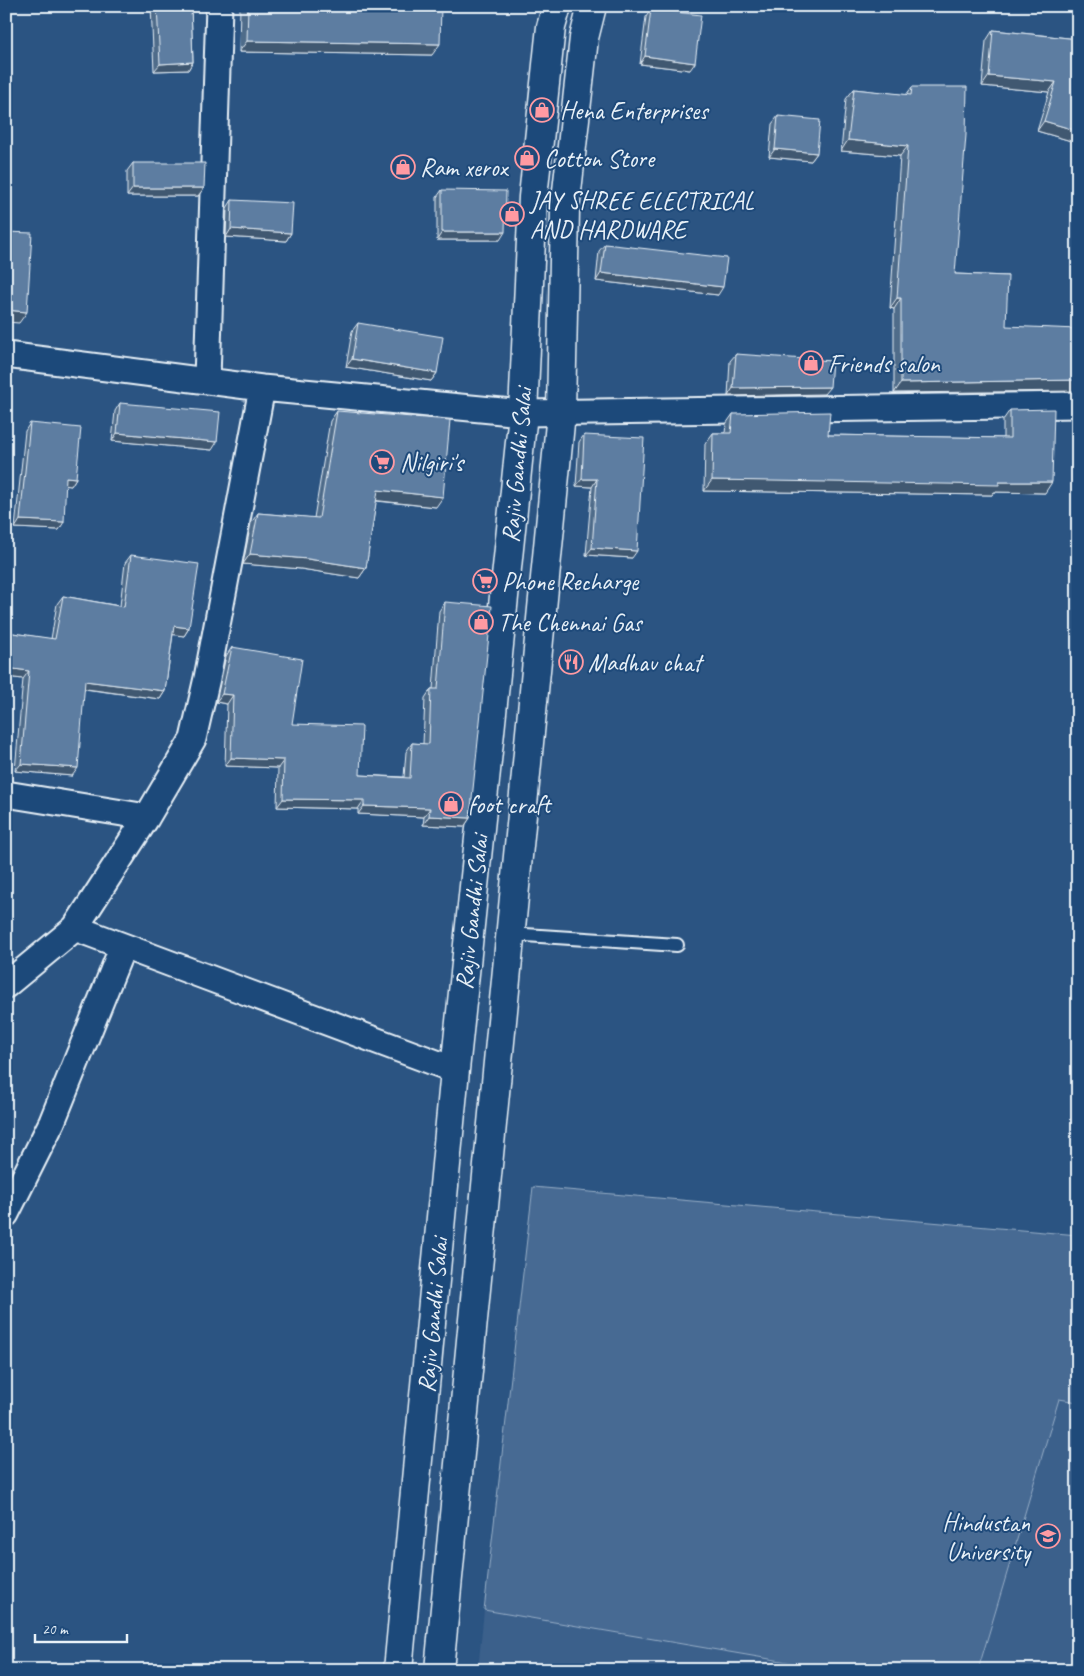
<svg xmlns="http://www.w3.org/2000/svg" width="1084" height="1676" font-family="Caveat,sans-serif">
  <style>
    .built { fill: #3a608b }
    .grass { fill: #476b93; stroke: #98aec6 }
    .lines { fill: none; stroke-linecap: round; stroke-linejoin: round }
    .lane-casing { stroke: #e8f1f8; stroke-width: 16 }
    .street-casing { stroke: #e8f1f8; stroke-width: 29 }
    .primary-casing { stroke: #e8f1f8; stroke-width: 31 }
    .lane { stroke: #1f4a7a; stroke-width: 12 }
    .street { stroke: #1f4a7a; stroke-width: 25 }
    .primary { stroke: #1f4a7a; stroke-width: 28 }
    .wall { fill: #506c8a; stroke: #e8f1f8 }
    .shaded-wall { fill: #415871; stroke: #e8f1f8 }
    .building { fill: #5d7da1; stroke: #e8f1f8 }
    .labels { text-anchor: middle; stroke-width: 4; stroke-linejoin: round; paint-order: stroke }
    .poi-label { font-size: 25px; fill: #e8f1f8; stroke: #1f4a7a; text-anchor: start }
    .street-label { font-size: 25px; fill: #e8f1f8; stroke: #1f4a7a }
  </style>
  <rect width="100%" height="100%" fill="#2b5482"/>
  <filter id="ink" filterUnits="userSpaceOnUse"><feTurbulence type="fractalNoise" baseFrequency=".02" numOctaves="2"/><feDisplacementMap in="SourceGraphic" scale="10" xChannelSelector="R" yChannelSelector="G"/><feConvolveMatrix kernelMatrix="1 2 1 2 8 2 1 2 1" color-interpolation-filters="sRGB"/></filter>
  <g filter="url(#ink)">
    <path class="built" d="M 1059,1399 L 1078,1402 L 1078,1670 L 978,1670 Z
      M 484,1610 L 834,1670 L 478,1670 Z"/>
    <path class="grass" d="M 533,1187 L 1078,1235 L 1078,1402 L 1059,1399 L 978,1670 L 834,1670 L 484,1610 Z"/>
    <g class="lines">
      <g class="lane-casing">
        <path id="lane" d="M 510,934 L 677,945"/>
      </g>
      <g class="street-casing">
        <path id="street" d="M 6,355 L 262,388 L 523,413 L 1078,405
          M 207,379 L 219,6
          M 262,388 L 207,678 L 193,739 L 147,817 L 75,928 L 455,1070
          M 6,794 L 147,817
          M 6,985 L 75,928
          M 6,1214 L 52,1122 L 123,946"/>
      </g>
      <g class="primary-casing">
        <path id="primary" d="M 398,1670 L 455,1070 L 523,413 L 533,197 L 551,27 L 557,6
          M 439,1670 L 561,413 L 565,209 L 584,38 L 592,6"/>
      </g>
      <use href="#lane" class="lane"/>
      <use href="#street" class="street"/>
      <use href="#primary" class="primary"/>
    </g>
    <path class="wall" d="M 151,6 L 193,6 L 191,6 L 193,62 L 188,70 L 154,71 Z
      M 240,6 L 441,6 L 432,55 L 239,52 Z
      M 651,9 L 690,70 L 640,64 L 646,17 Z
      M 993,30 L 1078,39 L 1078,143 L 1037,131 L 1049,92 L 982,86 L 986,41 Z
      M 912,87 L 955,274 L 1008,276 L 894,393 L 894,309 L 890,308 L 900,156 L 841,151 L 846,99 L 854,89 L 906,95 Z
      M 778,116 L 817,153 L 811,161 L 769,157 L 772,124 Z
      M 133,163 L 204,188 L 198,196 L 127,196 L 127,171 Z
      M 442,190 L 500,240 L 437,240 L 437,197 Z
      M 232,200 L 291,233 L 286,241 L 226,237 L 227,208 Z
      M 605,244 L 718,295 L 596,281 L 599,251 Z
      M 358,323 L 437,373 L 431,381 L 346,367 L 352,331 Z
      M 736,354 L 824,394 L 728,396 L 730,361 Z
      M 120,403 L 212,450 L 112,441 L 115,411 Z
      M 1010,410 L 1045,493 L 994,492 L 992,495 L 704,491 L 705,444 L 713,433 L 725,433 L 726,424 L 733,414 L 828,435 L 1003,438 L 1003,420 Z
      M 337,411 L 436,507 L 376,501 L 366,568 L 359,578 L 301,569 L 243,564 L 251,523 L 258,513 L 314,518 L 330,421 Z
      M 30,423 L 76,478 L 71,486 L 66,485 L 59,530 L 15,528 L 25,431 Z
      M 584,435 L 632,558 L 586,555 L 592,487 L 576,486 L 579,442 Z
      M 131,555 L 189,628 L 184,636 L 173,634 L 165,691 L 160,699 L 84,689 L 72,776 L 15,771 L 23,679 L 6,677 L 6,632 L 51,639 L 57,604 L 63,596 L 120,606 L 125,563 Z
      M 445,602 L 470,818 L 464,827 L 423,825 L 424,817 L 358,814 L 358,809 L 277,807 L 278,768 L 225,766 L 227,704 L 216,702 L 226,656 L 232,647 L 292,724 L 360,775 L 404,777 L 406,752 L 412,743 L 423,744 L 425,698 L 431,689 L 433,689 L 439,611 Z"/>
    <path class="shaded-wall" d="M 247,41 L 440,44 L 432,55 L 239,52 Z
      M 645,56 L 695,63 L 690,70 L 640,64 Z
      M 193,62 L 188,70 L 154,71 L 160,64 Z
      M 989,76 L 1056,82 L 1049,92 L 982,86 Z
      M 1044,121 L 1078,131 L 1078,143 L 1037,131 Z
      M 848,140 L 908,146 L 900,156 L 841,151 Z
      M 775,149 L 817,153 L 811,161 L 769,157 Z
      M 133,188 L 204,188 L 198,196 L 127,196 Z
      M 231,229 L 291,233 L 286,241 L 226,237 Z
      M 442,232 L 505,232 L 500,240 L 437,240 Z
      M 601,273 L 723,287 L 718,295 L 596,281 Z
      M 897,298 L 901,298 L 894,309 L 890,308 Z
      M 6,310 L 27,312 L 19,323 L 6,322 Z
      M 352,359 L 437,373 L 431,381 L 346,367 Z
      M 1078,380 L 1078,391 L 894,393 L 901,383 Z
      M 830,387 L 824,394 L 728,396 L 733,388 Z
      M 117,433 L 217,442 L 212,450 L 112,441 Z
      M 66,477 L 76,478 L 71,486 L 61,485 Z
      M 582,479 L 597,479 L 592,487 L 576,486 Z
      M 712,480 L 999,482 L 1052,482 L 1045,493 L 994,492 L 992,495 L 704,491 Z
      M 378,490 L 443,497 L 436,507 L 371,500 Z
      M 20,520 L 64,522 L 59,530 L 15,528 Z
      M 592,548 L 637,551 L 632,558 L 586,555 Z
      M 250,554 L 308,559 L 366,568 L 359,578 L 301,569 L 243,564 Z
      M 174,626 L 189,628 L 184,636 L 168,634 Z
      M 6,668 L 29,671 L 23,679 L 6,677 Z
      M 85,681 L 165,691 L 160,699 L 79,688 Z
      M 222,694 L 233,695 L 227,704 L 216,702 Z
      M 231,758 L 284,760 L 278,768 L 225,766 Z
      M 21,764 L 78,768 L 72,776 L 15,771 Z
      M 283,799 L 364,800 L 358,809 L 277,807 Z
      M 364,806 L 430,808 L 424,817 L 358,814 Z
      M 429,816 L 470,818 L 464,827 L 423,825 Z"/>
    <path class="building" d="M 157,6 L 191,6 L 193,62 L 160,64 Z
      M 248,6 L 441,6 L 440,44 L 247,41 Z
      M 651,9 L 701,15 L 695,63 L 645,56 Z
      M 993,30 L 1078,39 L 1078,131 L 1044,121 L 1056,82 L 989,76 Z
      M 912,87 L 967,87 L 966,135 L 955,274 L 1008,276 L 1006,326 L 1078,329 L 1078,380 L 901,383 L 901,298 L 897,298 L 908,146 L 848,140 L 854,89 L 911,95 Z
      M 778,116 L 820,120 L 817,153 L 775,149 Z
      M 133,163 L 205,163 L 204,188 L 133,188 Z
      M 442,190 L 506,191 L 505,232 L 442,232 Z
      M 232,200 L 293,203 L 291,233 L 231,229 Z
      M 6,232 L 32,233 L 27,312 L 6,310 Z
      M 605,244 L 727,258 L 723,287 L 601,273 Z
      M 358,323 L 443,337 L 437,373 L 352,359 Z
      M 736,354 L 832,361 L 830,387 L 733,388 Z
      M 120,403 L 220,412 L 217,442 L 117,433 Z
      M 1054,409 L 1052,482 L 999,482 L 999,485 L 712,480 L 713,433 L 731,433 L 733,414 L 830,412 L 828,435 L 1010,438 L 1010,410 Z
      M 337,411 L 450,420 L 443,497 L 378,490 L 366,568 L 308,559 L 250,554 L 258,513 L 319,518 Z
      M 30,423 L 81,428 L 76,478 L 66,477 L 64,522 L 20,520 Z
      M 584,435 L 644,438 L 637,551 L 592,548 L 597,479 L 582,479 Z
      M 131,555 L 199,564 L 189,628 L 174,626 L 165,691 L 85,681 L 78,768 L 21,764 L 29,671 L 6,668 L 6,632 L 55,639 L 63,596 L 124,607 Z
      M 445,602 L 492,606 L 470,818 L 429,816 L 430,808 L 364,806 L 364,800 L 283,799 L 284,760 L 231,758 L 233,695 L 222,694 L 232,647 L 302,659 L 292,724 L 362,726 L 360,775 L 410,778 L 412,743 L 429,744 L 431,689 L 438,689 Z"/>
  </g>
  <defs>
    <g id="shop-ring" transform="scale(1.25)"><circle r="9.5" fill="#1f4a7a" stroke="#ff9aa2" stroke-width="1.5"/><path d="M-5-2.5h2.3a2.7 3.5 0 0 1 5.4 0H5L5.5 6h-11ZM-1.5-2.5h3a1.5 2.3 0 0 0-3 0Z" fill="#ff9aa2"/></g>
    <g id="supermarket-ring" transform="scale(1.25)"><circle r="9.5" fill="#1f4a7a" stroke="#ff9aa2" stroke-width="1.5"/><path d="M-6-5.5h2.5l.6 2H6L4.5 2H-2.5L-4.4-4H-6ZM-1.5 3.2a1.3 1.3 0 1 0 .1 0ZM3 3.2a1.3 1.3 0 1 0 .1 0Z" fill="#ff9aa2"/></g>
    <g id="restaurant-ring" transform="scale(1.25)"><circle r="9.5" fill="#1f4a7a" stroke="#ff9aa2" stroke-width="1.5"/><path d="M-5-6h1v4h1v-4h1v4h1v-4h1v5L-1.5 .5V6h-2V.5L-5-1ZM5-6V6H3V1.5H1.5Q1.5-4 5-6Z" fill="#ff9aa2"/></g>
    <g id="university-ring" transform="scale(1.25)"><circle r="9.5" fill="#1f4a7a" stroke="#ff9aa2" stroke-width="1.5"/><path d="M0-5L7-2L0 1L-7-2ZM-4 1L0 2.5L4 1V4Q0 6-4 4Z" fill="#ff9aa2"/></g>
  </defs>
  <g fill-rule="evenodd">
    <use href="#shop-ring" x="542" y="110"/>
    <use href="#shop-ring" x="527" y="158"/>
    <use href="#shop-ring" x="403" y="167"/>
    <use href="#shop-ring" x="512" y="214"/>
    <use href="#shop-ring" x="811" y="363"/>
    <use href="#supermarket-ring" x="382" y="462"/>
    <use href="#supermarket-ring" x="485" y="581"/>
    <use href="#shop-ring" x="481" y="622"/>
    <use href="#restaurant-ring" x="571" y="662"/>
    <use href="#shop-ring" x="451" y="804"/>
    <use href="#university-ring" x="1048" y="1536"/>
  </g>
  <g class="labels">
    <g class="poi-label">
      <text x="560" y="119">Hena Enterprises</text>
      <text x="544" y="167">Cotton Store</text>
      <text x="420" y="176">Ram xerox</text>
      <text x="530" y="209">JAY SHREE ELECTRICAL<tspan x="530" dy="29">AND HARDWARE</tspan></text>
      <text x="828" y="372">Friends salon</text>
      <text x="400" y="471">Nilgiri's</text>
      <text x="502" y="590">Phone Recharge</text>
      <text x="498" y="631">The Chennai Gas</text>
      <text x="588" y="671">Madhav chat</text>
      <text x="468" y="813">foot craft</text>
      <text x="1030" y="1531" text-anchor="end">Hindustan<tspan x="1030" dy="29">University</tspan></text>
    </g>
    <g class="street-label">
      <text transform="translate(516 465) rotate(-85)" y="9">Rajiv Gandhi Salai</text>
      <text transform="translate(471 912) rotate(-84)" y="9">Rajiv Gandhi Salai</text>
      <text transform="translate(432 1315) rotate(-85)" y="9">Rajiv Gandhi Salai</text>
    </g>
  </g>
  <rect width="1084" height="1676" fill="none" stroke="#1f4a7a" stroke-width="25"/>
  <rect x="12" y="12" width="1059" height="1651" fill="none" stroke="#e8f1f8" stroke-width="2" filter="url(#ink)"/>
  <path d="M35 1634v8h92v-8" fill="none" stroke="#e8f1f8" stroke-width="2.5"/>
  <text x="42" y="1634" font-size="15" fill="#e8f1f8" stroke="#1f4a7a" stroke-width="4" paint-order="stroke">20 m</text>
</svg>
